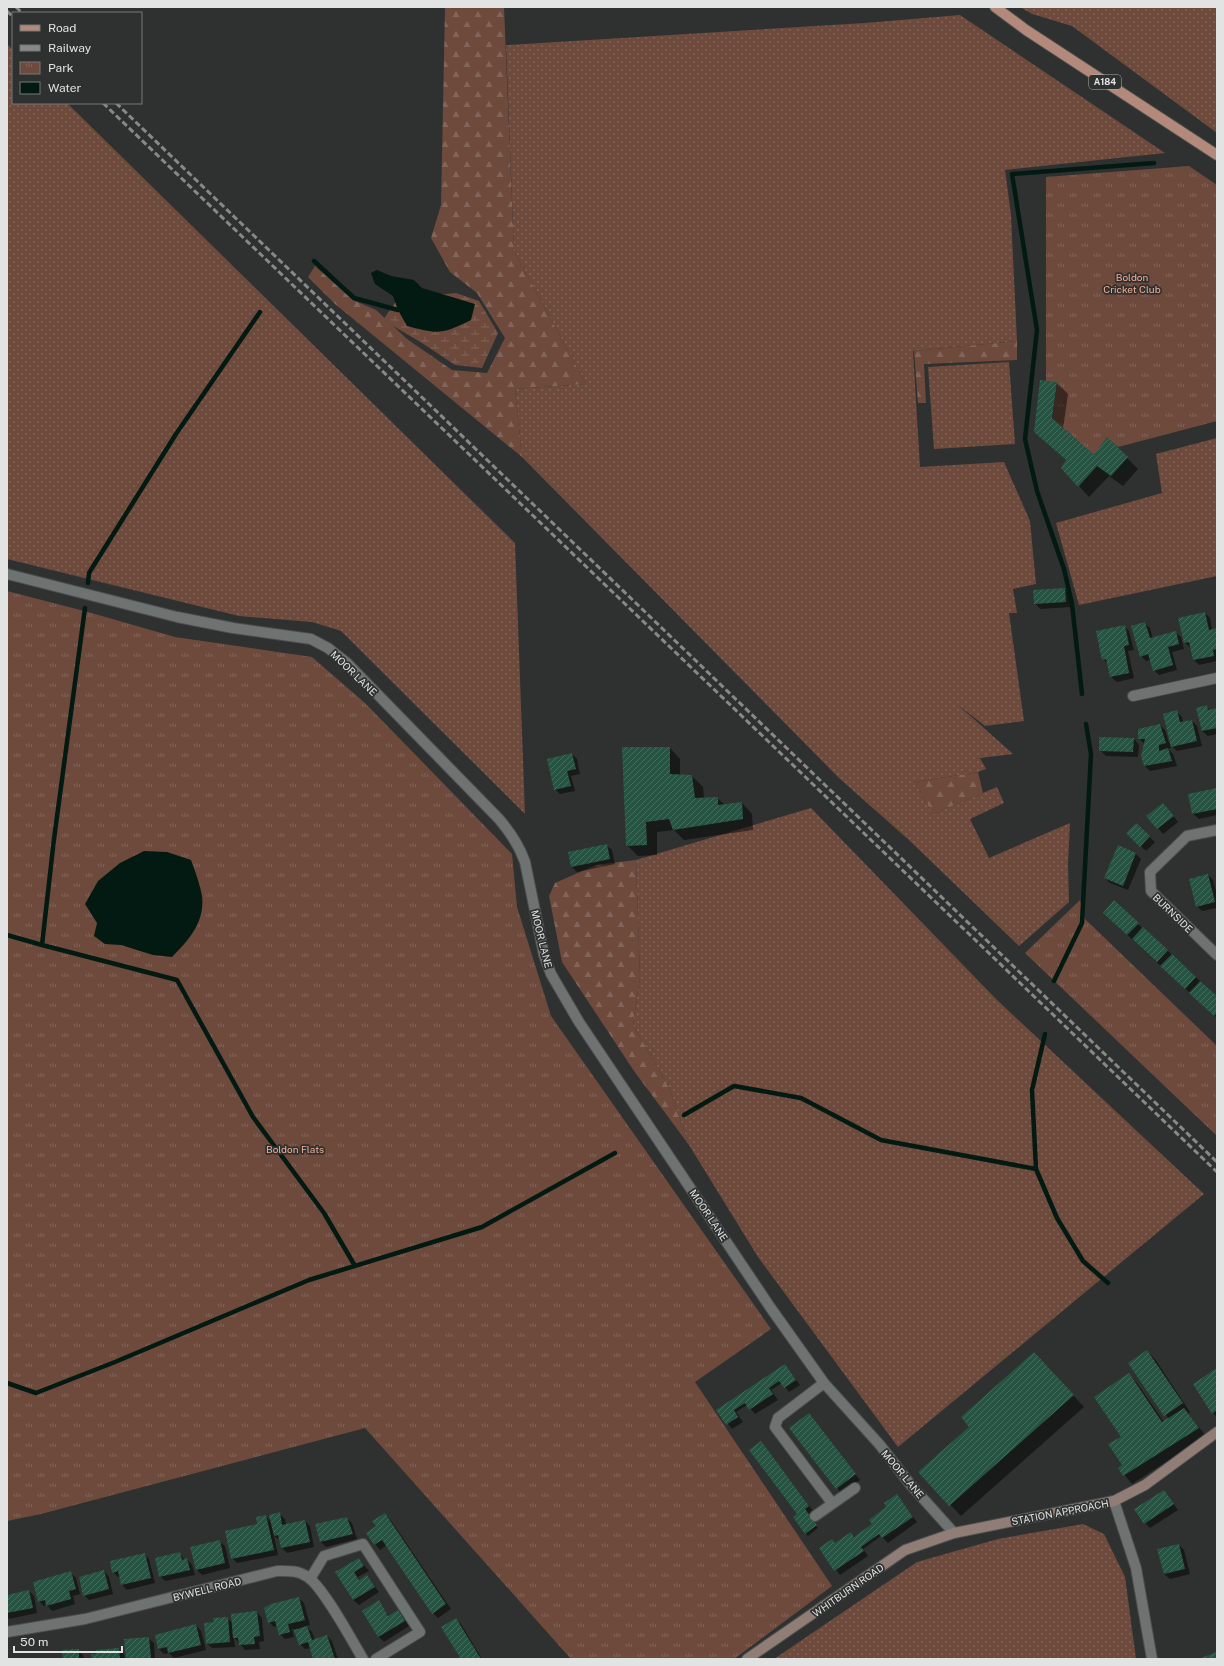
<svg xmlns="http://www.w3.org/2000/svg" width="1224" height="1666" font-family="'Public Sans',sans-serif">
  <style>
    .grass { fill: url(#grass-dots) }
    .forest { fill: url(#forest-firs) }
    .wetland { fill: url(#wetland-marsh) }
    .park { fill: url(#park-tufts) }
    .water { fill: #031a12 }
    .shadow { fill: #0007 }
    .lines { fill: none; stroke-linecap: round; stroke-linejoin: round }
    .stream { stroke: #031a12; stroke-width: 4.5 }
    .building { fill: url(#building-hatch) }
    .minor-casing { stroke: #4b4e4d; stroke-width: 12 }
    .tertiary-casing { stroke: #4b4e4d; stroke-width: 12 }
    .secondary-casing { stroke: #4b4e4d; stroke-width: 12 }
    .primary-casing { stroke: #4b4e4d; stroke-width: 12 }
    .minor { stroke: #6e7270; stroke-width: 10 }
    .tertiary { stroke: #6e7270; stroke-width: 10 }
    .secondary { stroke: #907d75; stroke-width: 10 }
    .primary { stroke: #b2897a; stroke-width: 10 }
    .rail { stroke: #878988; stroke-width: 3; stroke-dasharray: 6 3; stroke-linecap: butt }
    .labels { text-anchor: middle; stroke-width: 3.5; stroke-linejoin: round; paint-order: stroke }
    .shield { fill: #2e3130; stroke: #acaead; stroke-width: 1 }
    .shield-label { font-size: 9px; font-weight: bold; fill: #e2e4e3 }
    .park-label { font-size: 10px; fill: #f2ad96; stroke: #2e3130 }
    .street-label { font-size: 10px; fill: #e2e4e3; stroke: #2e3130 }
  </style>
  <defs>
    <pattern id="grass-dots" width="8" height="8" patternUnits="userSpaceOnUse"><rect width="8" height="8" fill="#6e4a3d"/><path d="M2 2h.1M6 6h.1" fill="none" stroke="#826459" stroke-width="1.8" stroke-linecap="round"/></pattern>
    <pattern id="forest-firs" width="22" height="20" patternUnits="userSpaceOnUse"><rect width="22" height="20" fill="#6e4a3d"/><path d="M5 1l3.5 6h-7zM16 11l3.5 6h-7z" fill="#826459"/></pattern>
    <pattern id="wetland-marsh" width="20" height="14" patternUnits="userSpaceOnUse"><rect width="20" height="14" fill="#6e4a3d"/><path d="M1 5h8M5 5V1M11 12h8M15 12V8" fill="none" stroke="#826459"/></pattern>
    <pattern id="park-tufts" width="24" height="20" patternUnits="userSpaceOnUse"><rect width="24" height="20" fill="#6e4a3d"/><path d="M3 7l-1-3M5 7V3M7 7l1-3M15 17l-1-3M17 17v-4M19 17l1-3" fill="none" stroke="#826459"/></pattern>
    <pattern id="building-hatch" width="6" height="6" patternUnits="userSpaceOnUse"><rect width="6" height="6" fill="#275442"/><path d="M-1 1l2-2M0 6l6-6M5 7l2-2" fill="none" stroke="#466c5d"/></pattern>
  </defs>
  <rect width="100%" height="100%" fill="#2e3130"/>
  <path class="grass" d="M 1020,7 L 1217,7 L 1217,133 L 1072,26 L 1032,14 Z
    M 960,15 L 1165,153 L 1005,170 L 1011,215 L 1017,341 L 913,351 L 920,467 L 1004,462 L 1030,521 L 1036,584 L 1013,589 L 1017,613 L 1009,613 L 1024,721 L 985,726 L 957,704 L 1013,754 L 980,758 L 986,769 L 978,772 L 915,782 L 933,814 L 997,787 L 1004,803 L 970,819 L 989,858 L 1070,823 L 1068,864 L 1069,902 L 1019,946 L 910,841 L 839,778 L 522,457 L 515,389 L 586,384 L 514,251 L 506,45 L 865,23 Z
    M 7,44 L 13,50 L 13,103 L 67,103 L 515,543 L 525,814 L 341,631 L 312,622 L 239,616 L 7,559 Z
    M 1009,362 L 1015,444 L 934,449 L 928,367 Z
    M 1217,438 L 1217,576 L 1079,605 L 1056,523 L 1162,493 L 1156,454 Z
    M 811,808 L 996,999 L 1204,1194 L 898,1447 L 758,1257 L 689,1145 L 669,1087 L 633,1025 L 640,977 L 636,860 Z
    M 1083,1524 L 1104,1534 L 1125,1577 L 1136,1659 L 774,1659 L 917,1562 L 998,1539 Z"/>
  <path class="forest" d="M 445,7 L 504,7 L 514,251 L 586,384 L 515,389 L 522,457 L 335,304 L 308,277 L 315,266 L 353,300 L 376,310 L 407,339 L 452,370 L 487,373 L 505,338 L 477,293 L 450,272 L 431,238 L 441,205 Z
    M 1017,341 L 1017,360 L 924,364 L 926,403 L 918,403 L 914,351 Z
    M 978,772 L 983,793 L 933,814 L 915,782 Z
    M 636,860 L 640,977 L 633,1025 L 669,1087 L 689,1145 L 634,1071 L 562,962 L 549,896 L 555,883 L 596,865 Z"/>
  <path class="wetland" d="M 456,293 L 479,301 L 498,333 L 482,368 L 455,365 L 422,343 L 383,320 L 395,303 L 425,296 Z"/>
  <path class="park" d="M 1189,166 L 1217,185 L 1217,421 L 1118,447 L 1107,438 L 1094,455 L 1052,418 L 1057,383 L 1046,381 L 1046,177 Z
    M 7,591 L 88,612 L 175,637 L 312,657 L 366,704 L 512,854 L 517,907 L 551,1016 L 771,1329 L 695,1382 L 832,1586 L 734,1659 L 571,1659 L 365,1428 L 41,1514 L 7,1521 Z
    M 1080,900 L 1085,919 L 1217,1046 L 1217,1136 L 1025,953 Z"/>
  <path class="water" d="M 377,270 L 391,276 L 414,280 L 422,288 L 475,304 L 471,320 C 441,335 438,334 407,326 L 398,310 L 393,296 L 375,284 L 371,273 Z
    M 144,851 L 167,852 L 191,860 C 195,871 200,884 202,896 C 205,922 189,940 172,957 L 153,955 L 121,945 L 105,944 L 94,936 L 97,923 L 85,904 L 98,881 L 120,863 Z"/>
  <path class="shadow" d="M 1041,381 L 1057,383 L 1068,394 L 1063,429 L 1094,457 L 1108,439 L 1138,469 L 1123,486 L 1109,476 L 1089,497 L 1079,486 L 1067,461 L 1035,432 Z
    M 1065,589 L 1070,594 L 1071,607 L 1040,609 L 1035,603 L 1034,591 Z
    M 1205,613 L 1210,618 L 1212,630 L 1217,629 L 1217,661 L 1199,665 L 1194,660 L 1191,648 L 1185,643 L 1179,619 Z
    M 1145,623 L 1150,628 L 1153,639 L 1175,632 L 1181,637 L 1184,649 L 1172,652 L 1177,670 L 1159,675 L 1154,670 L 1151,660 L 1146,661 L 1141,656 Z
    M 1124,626 L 1129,631 L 1134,650 L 1128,651 L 1134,678 L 1117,682 L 1111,677 L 1109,665 L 1103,659 Z
    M 1206,706 L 1210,710 L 1217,709 L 1217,734 L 1208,736 L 1202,731 Z
    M 1177,712 L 1182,717 L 1183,722 L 1192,721 L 1197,726 L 1202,746 L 1177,751 L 1170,744 L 1171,748 L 1168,749 L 1173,754 L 1177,766 L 1150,771 L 1145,766 L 1142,756 L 1145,744 L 1139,739 L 1160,725 L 1165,730 L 1169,743 L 1171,742 Z
    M 1134,739 L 1139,745 L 1138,757 L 1106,756 L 1100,750 Z
    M 670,748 L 680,759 L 680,775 L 692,776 L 703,787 L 704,798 L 717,798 L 725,805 L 742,803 L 752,814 L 753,830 L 684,840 L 674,830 L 657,832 L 657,855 L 638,856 L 627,845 Z
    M 572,754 L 577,759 L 580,774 L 571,776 L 575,791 L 560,794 L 555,789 Z
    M 1217,789 L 1217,815 L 1199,819 L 1193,814 Z
    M 1168,809 L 1178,822 L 1163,834 L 1148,816 Z
    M 1136,824 L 1155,842 L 1146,851 L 1127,833 Z
    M 606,845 L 612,850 L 615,864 L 577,872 L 572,867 Z
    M 1118,846 L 1136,854 L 1141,859 L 1128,890 L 1110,883 L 1105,878 Z
    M 1208,875 L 1213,880 L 1217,895 L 1217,908 L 1202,911 L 1197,906 Z
    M 1109,918 L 1138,924 L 1167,950 L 1217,997 L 1217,1018 Z
    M 1147,1351 L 1155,1359 L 1190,1412 L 1188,1414 L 1206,1436 L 1132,1484 L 1119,1468 L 1123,1465 L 1122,1437 L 1129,1375 L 1137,1383 L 1164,1422 L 1169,1419 L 1129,1363 Z
    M 1034,1353 L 1084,1407 L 961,1516 L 920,1472 L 971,1427 Z
    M 785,1365 L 800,1385 L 789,1392 L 782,1383 L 771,1390 L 778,1400 L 755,1414 L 747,1405 L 736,1412 L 743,1422 L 732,1429 L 717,1410 Z
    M 1217,1370 L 1217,1417 L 1213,1413 Z
    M 809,1414 L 860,1480 L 842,1494 L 837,1488 Z
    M 761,1443 L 813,1511 L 808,1515 L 818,1528 L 808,1536 L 794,1517 L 798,1514 Z
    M 1164,1491 L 1178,1510 L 1150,1528 L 1145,1523 Z
    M 897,1495 L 917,1522 L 888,1543 L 881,1536 L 863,1549 L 868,1556 L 840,1575 L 820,1548 L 835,1544 L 851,1533 L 855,1537 L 873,1525 Z
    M 279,1514 L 285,1519 L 286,1525 L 305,1521 L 310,1526 L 314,1547 L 287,1553 L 282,1548 L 281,1541 L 274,1536 L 278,1555 L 237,1563 L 232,1558 L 258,1525 L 266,1516 L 271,1522 Z
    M 385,1514 L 390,1519 L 451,1609 L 438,1618 L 433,1613 L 387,1545 L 380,1550 L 367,1534 L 377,1527 Z
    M 347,1518 L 352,1523 L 357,1539 L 326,1547 L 321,1542 L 316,1525 Z
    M 219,1541 L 225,1546 L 230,1568 L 202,1575 L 197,1570 Z
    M 1179,1545 L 1184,1550 L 1190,1574 L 1170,1579 L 1164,1574 Z
    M 179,1553 L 185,1560 L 187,1559 L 192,1565 L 195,1575 L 165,1581 L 160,1576 Z
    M 144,1554 L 149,1559 L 155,1583 L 127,1590 L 122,1585 L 120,1577 L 118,1577 L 113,1572 Z
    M 359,1559 L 369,1571 L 358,1577 L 360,1580 L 367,1576 L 379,1592 L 359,1605 L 353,1600 L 337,1572 Z
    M 104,1571 L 109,1577 L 113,1594 L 89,1600 L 84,1595 Z
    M 70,1572 L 76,1578 L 80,1594 L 73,1596 L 75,1604 L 52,1611 L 47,1605 L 44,1606 L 39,1601 Z
    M 29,1591 L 34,1596 L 37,1613 L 9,1619 L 7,1616 L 7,1596 Z
    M 298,1598 L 304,1603 L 310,1625 L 306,1626 L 312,1632 L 315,1640 L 327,1636 L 332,1641 L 338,1659 L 314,1659 L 311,1648 L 305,1649 L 300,1644 L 295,1629 L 292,1629 L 294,1637 L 285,1639 L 280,1634 L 278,1626 L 274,1627 L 269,1622 Z
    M 378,1602 L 389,1616 L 398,1611 L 409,1626 L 384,1642 L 379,1637 L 363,1611 Z
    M 257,1612 L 262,1618 L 264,1641 L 259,1642 L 260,1649 L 245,1650 L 234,1637 L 235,1647 L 212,1648 L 207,1643 L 215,1623 L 227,1618 L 233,1623 Z
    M 456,1619 L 461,1624 L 482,1659 L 462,1659 Z
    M 196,1625 L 201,1631 L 206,1650 L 174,1658 L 169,1653 L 164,1654 L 159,1649 Z
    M 148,1638 L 154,1643 L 155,1659 L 127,1659 L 125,1640 Z
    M 119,1649 L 124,1654 L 125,1659 L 93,1659 Z
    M 78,1650 L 83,1655 L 84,1659 L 64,1659 Z"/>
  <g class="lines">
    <path class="stream" d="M 314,261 L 354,298 L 398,310
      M 88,583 L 89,573 L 176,434 L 260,312
      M 85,608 L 54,839 L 42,945 L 177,980 L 253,1117 L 324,1213 L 355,1266
      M 1082,694 L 1072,604 L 1064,569 L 1037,491 L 1025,439 L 1037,330 L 1012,174 L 1154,163
      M 7,935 L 42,945
      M 1054,981 L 1082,923 L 1091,754 L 1086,724
      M 1045,1034 L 1032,1090 L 1036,1169 L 1057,1218 L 1083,1261 L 1108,1283
      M 684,1115 L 734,1086 L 801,1098 L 881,1140 L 1036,1169
      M 7,1383 L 36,1393 L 115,1362 L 309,1280 L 482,1227 L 615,1153"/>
  </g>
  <path class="building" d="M 1040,380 L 1057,382 L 1052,418 L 1094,455 L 1107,437 L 1128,457 L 1111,476 L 1097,466 L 1078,487 L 1061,468 L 1066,460 L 1034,432 Z
    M 1065,588 L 1066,602 L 1034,604 L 1033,590 Z
    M 1205,612 L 1209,630 L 1217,628 L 1217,649 L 1213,650 L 1214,656 L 1193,660 L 1189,642 L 1184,643 L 1178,618 Z
    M 1145,622 L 1150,638 L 1176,631 L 1179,644 L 1168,647 L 1173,665 L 1153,671 L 1148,654 L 1140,657 L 1131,626 Z
    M 1125,625 L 1129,645 L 1124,646 L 1129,673 L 1110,677 L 1106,659 L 1102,660 L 1096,631 Z
    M 1207,705 L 1208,710 L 1217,708 L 1217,728 L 1202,731 L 1196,708 Z
    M 1177,710 L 1180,722 L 1192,720 L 1197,741 L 1171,747 L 1163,714 Z
    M 1160,724 L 1166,743 L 1159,745 L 1159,751 L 1168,748 L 1172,761 L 1144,766 L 1141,756 L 1145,739 L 1138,739 L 1138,729 Z
    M 1099,737 L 1134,738 L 1133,752 L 1099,751 Z
    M 622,747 L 670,747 L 670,774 L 692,775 L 695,798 L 718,797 L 718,805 L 742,802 L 743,819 L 673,830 L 669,819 L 646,822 L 647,845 L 626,846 Z
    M 572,753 L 576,769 L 567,771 L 571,786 L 554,790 L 547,759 Z
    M 1217,788 L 1217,809 L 1192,814 L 1188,794 Z
    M 1163,803 L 1174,816 L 1157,829 L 1146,816 Z
    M 1136,823 L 1150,836 L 1140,847 L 1126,833 Z
    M 607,844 L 610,859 L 571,867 L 568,852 Z
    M 1118,845 L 1136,853 L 1123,886 L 1104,878 Z
    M 1208,874 L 1215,902 L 1196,907 L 1189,879 Z
    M 1114,900 L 1139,923 L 1127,935 L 1103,913 Z
    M 1143,927 L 1168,950 L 1157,962 L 1132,939 Z
    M 1172,954 L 1196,977 L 1185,989 L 1160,966 Z
    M 1200,981 L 1217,996 L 1217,1013 L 1214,1016 L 1189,993 Z
    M 1147,1350 L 1183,1403 L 1164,1416 L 1128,1363 Z
    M 1034,1352 L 1074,1395 L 949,1506 L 918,1472 L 969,1427 L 961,1417 Z
    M 785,1364 L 796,1380 L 784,1388 L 779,1381 L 769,1388 L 773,1394 L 749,1410 L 745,1403 L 734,1410 L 738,1417 L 726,1425 L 716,1410 Z
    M 1217,1368 L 1217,1410 L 1212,1414 L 1193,1384 Z
    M 1129,1373 L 1162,1422 L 1184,1408 L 1199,1428 L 1123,1476 L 1118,1468 L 1122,1465 L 1108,1444 L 1121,1437 L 1094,1397 Z
    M 809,1413 L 856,1474 L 836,1489 L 789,1428 Z
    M 761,1441 L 809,1506 L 805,1509 L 817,1525 L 805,1534 L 793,1517 L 797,1514 L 749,1450 Z
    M 1164,1490 L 1174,1504 L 1144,1524 L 1134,1509 Z
    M 897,1494 L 913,1517 L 882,1538 L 879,1534 L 861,1547 L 864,1551 L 834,1571 L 819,1548 L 832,1539 L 835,1543 L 851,1532 L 854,1537 L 872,1524 L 869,1520 L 886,1507 L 884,1503 Z
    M 280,1512 L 282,1525 L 305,1520 L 310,1542 L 281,1548 L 278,1535 L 274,1536 L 269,1515 Z
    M 385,1513 L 446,1604 L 432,1614 L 382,1540 L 374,1545 L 366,1533 L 376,1526 L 372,1521 Z
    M 266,1515 L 274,1550 L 231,1559 L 225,1531 L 257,1524 L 256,1517 Z
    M 347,1517 L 353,1534 L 320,1542 L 315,1524 Z
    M 220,1540 L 225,1563 L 196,1570 L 190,1547 Z
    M 1179,1544 L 1185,1569 L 1164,1574 L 1157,1549 Z
    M 180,1552 L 182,1560 L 187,1558 L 190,1570 L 159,1577 L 155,1558 Z
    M 145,1553 L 151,1578 L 121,1585 L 118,1571 L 112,1573 L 110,1561 Z
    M 359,1558 L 364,1566 L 354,1572 L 359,1580 L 367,1575 L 375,1587 L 353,1600 L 335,1572 Z
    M 104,1570 L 109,1589 L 83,1596 L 79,1577 Z
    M 71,1571 L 76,1589 L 69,1591 L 71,1599 L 46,1606 L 45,1600 L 38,1602 L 33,1582 Z
    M 29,1590 L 33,1608 L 7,1613 L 7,1595 Z
    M 299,1597 L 305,1620 L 288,1624 L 290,1632 L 279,1635 L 275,1621 L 268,1623 L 264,1608 L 271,1604 Z
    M 379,1600 L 388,1616 L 398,1610 L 405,1621 L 378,1637 L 362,1611 Z
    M 257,1611 L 260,1636 L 254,1637 L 255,1644 L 239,1645 L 238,1638 L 233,1638 L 231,1614 Z
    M 228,1617 L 230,1642 L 206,1644 L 204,1623 L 214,1622 L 213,1618 Z
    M 456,1618 L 481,1659 L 461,1659 L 441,1627 Z
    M 196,1624 L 201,1645 L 168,1653 L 167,1647 L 158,1649 L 155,1635 Z
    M 307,1626 L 312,1640 L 327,1635 L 335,1659 L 313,1659 L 308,1642 L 299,1645 L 294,1630 Z
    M 149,1637 L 151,1658 L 126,1659 L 124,1639 Z
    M 119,1648 L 120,1659 L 92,1659 L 91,1654 L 96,1654 L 96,1650 Z
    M 79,1649 L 79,1659 L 63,1659 L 62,1650 Z
    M 1217,1652 L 1217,1659 L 1198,1659 Z"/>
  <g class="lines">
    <g class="minor-casing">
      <path id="minor" d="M 7,574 L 177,617 L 233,628 L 311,639 L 328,648 L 347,663 L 499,819 C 511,833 519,845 525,862 L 544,955 L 551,974 L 579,1022 L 770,1307 L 824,1383 L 880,1445 L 910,1484 L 954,1533
        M 1133,696 L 1217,678
        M 1217,830 L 1187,836 L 1150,872 L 1151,891 L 1217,955
        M 824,1383 L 778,1418 L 775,1427 L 832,1503
        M 815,1516 L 855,1488
        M 310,1579 L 324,1556 L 363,1544 L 420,1632 L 376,1659
        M 7,1632 L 85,1619 L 277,1571 C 287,1571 297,1570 306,1576 C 322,1584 352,1641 363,1659"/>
    </g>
    <g class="tertiary-casing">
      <path id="tertiary" d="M 1114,1501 L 1136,1568 L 1152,1659"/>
    </g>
    <g class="secondary-casing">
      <path id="secondary" d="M 747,1659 L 905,1550 L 954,1533 L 1114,1501 L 1145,1485 L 1217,1432"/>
    </g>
    <g class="primary-casing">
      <path id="primary" d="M 995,7 L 1026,30 L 1217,155"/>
    </g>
    <use href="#minor" class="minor"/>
    <use href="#tertiary" class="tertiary"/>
    <use href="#secondary" class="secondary"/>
    <use href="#primary" class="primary"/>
    <path class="rail" d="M 16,7 L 22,13
      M 7,11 L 13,17
      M 103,103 L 1217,1172
      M 116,103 L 1217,1162"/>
  </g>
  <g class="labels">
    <rect class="shield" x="1089" y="75" width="32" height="14" rx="3"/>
    <g class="shield-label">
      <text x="1105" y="85">A184</text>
    </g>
    <g class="park-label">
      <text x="1132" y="281">Boldon<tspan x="1132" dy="12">Cricket Club</tspan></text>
      <text x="295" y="1153">Boldon Flats</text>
    </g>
    <g class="street-label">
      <text transform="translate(354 673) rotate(44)" y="4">MOOR LANE</text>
      <text transform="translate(1173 913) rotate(44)" y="4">BURNSIDE</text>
      <text transform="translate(542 939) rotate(76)" y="4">MOOR LANE</text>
      <text transform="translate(709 1215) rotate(56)" y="4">MOOR LANE</text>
      <text transform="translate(903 1474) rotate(50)" y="4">MOOR LANE</text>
      <text transform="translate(1060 1512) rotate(-11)" y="4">STATION APPROACH</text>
      <text transform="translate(207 1589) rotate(-14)" y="4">BYWELL ROAD</text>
      <text transform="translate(848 1590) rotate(-35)" y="4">WHITBURN ROAD</text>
    </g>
  </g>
  <rect width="1224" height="1666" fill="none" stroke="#e2e4e3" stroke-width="16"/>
  <rect x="12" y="12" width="130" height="92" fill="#2e3130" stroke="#767978"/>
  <rect x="20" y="25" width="20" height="6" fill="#b2897a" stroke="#767978"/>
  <text x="48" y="32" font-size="12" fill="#e2e4e3">Road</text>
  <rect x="20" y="45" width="20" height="6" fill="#878988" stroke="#767978"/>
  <text x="48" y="52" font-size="12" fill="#e2e4e3">Railway</text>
  <rect x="20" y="62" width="20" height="12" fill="url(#park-tufts)" stroke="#767978"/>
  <text x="48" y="72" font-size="12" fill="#e2e4e3">Park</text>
  <rect x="20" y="82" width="20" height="12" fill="#031a12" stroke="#767978"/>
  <text x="48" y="92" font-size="12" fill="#e2e4e3">Water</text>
  <path d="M14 1646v6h108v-6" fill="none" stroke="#e2e4e3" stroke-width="2"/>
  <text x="20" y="1646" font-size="12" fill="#e2e4e3" stroke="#2e3130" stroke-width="3" paint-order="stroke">50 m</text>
</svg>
